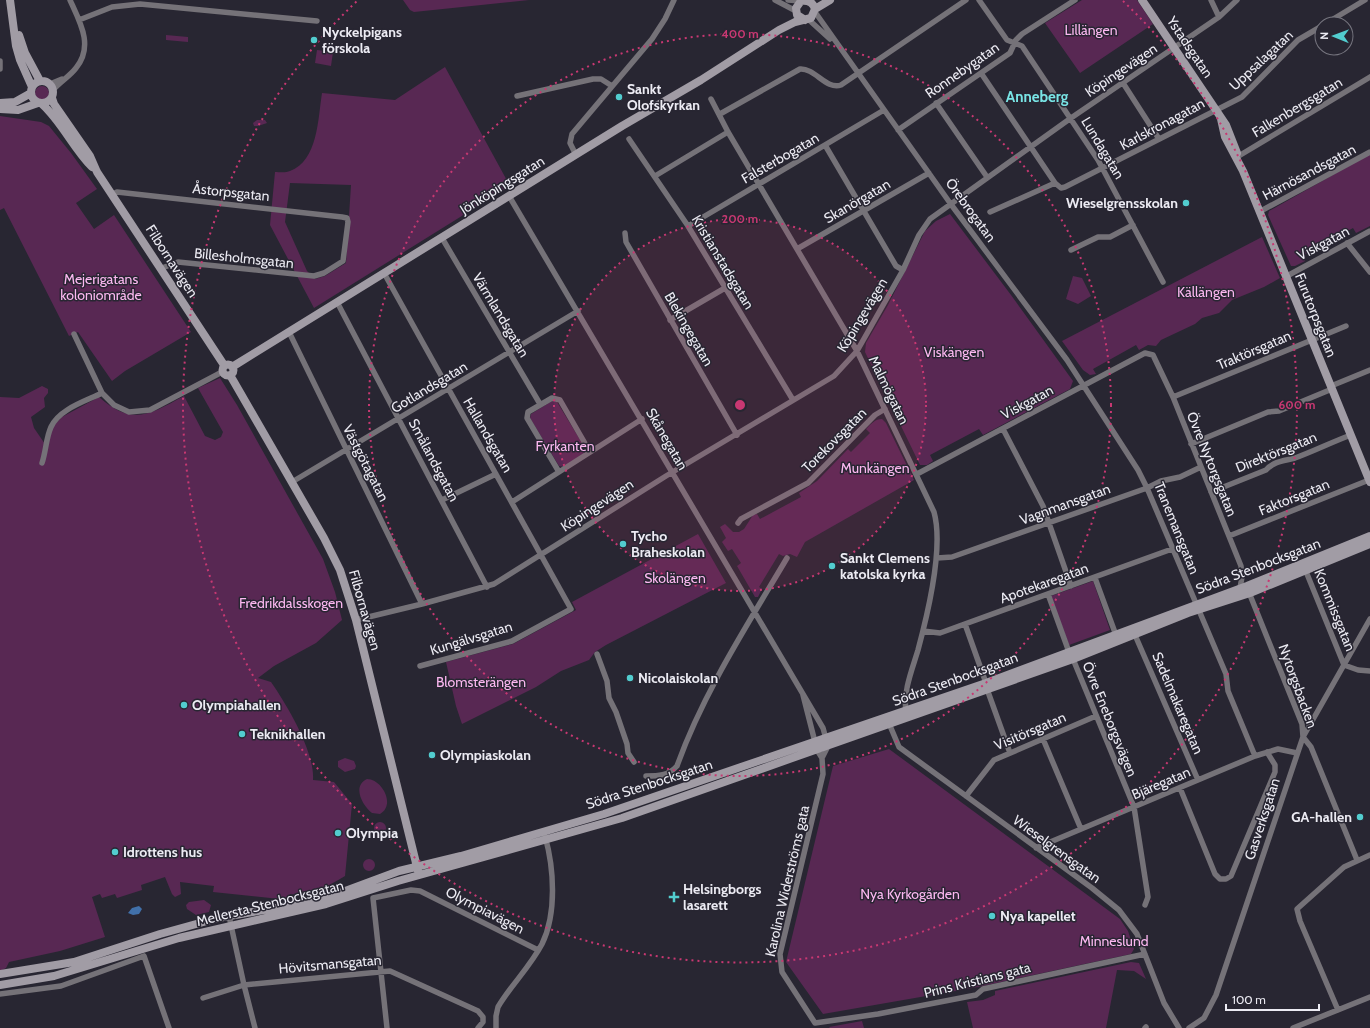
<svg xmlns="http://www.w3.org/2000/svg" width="1370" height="1028" font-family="Cabin,sans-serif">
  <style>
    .green { fill: #582853; fill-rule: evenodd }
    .water { fill: #4170aa }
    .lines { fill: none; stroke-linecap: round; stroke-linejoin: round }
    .street { stroke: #757278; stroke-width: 5.5 }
    .secondary { stroke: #a19ca5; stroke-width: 8 }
    .ring { fill: none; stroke: #c83872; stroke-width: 2; stroke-dasharray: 2 4 }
    .poi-dot { fill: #52cdcf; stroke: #282632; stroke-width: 1.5 }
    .labels { text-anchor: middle; stroke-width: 3; stroke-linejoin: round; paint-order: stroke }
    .park-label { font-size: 14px; fill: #fcb8f1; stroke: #282632 }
    .poi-label { font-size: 14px; font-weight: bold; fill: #ecebf3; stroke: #282632; text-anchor: start }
    .street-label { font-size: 14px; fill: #ecebf3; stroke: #282632 }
    .neighbourhood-label { font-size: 15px; font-weight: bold; fill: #79e5e6; stroke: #282632 }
    .centre { fill: #c83872; stroke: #282632; stroke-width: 2 }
    .ring-label { font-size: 12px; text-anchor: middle; font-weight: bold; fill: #c83872; stroke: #282632; stroke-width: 3; stroke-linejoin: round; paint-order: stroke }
  </style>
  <rect width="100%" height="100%" fill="#282632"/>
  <path class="green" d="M 403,0 L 529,0 L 414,12 L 410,10 Z
    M 1082,0 L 1137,0 L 1153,24 L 1080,73 L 1045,23 Z
    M 166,35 L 188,37 L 188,42 L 166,40 Z
    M 317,50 L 333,52 L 331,66 L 315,63 Z
    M 445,67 L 510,186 L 314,308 L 270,225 L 275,172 C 279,172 286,173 290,171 C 318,161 318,118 322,93 L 395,100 ZM 290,183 L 351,185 L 346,263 L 325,276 L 315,279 L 307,271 L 285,222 Z
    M35 93a7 7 0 1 1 14 0a7 7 0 1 1-14 0Z
    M 0,116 L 41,122 L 49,126 L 71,153 L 97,189 L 76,203 L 94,229 L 114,215 L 191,332 L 125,371 L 112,381 L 78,332 L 69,336 L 4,208 L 0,210 Z
    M 257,120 L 265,120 L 267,123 L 258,126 L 254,126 L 253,123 Z
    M 1370,154 L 1370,226 L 1356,233 L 1353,228 L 1302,256 L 1305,261 L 1295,266 L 1291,266 L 1268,215 L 1269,211 Z
    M 950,214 L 1011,295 L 1073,381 L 1070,389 L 983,435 L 979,429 L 930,455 L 933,461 L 927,465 L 920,465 L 865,352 L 866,343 L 888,305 L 925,231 L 936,221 Z
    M 1262,237 L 1280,278 L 1264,287 L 1232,300 L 1219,313 L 1202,318 L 1195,324 L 1161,340 L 1156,346 L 1148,345 L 1139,350 L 1136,345 L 1093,369 L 1096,374 L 1090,375 L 1083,370 L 1062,341 Z
    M 1073,276 L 1082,278 L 1091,296 L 1078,304 L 1066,299 Z
    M 220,378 L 237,405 L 323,559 L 335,592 L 342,620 L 316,643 L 274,666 L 258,678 L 271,682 C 287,705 315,752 313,780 L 334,782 L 352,804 L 345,876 C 326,887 312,896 290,894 L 289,900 L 213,892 L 214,886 L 180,882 L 181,894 L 175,897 L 172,894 L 165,877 L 141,885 L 142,890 L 117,898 L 115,894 L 102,898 L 100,894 L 92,897 L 105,937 L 60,951 L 9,962 L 6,968 L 0,971 L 0,397 L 19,398 L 42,386 L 48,389 L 48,393 L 44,398 L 45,407 L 31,417 L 34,428 L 45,444 L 54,425 L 62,417 L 99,397 C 132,426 149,415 184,396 L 205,436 L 215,440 L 221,437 L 223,432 L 198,388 Z
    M 552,401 L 557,402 L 585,448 L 584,453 L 563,467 L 559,466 L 530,418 L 531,414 Z
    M 882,419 L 886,423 L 914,480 L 805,542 L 797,557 L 790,554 L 783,556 L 779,554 L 759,587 L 762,589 L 758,597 L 755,597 L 737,566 L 741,563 L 732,549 L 728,551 L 722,542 L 726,538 L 720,527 L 725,524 L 733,532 L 739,532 L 744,529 L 753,515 L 757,514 L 760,519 L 801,497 L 799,493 L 817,481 L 848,449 L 851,452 L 870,433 L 866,429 C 871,424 875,419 882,419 Z
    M 698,534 L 726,583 L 606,645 L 595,652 L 589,660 L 561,671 L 536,687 L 462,724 L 456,706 L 446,662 L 513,644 L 576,610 L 572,602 Z
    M 1093,581 L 1110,630 L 1069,645 L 1051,596 Z
    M 889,749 L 1120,919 L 1128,931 L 1134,949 L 1131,954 L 978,987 L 823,1014 L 786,962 L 833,766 Z
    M 345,758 L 354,761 L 356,766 L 355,769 L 345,772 L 338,767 L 338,761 Z
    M 367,779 C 382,779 396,805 380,814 L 372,813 C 362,805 352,786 367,779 Z
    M374 828a6 6 0 1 1 12 0a6 6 0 1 1-12 0Z
    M363 865a6 6 0 1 1 12 0a6 6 0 1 1-12 0Z
    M 204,900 L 211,905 L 209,912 L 196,915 L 187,909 L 186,905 L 189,902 Z
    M 1131,962 L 1139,963 L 1146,979 L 1134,971 L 1117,970 L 1106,1028 L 973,1028 L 967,1002 L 983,1000 L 995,995 L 995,991 Z
    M 862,1021 L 864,1028 L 830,1028 L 829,1027 Z"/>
  <path class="water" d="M 139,906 L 142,909 L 139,914 L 133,915 L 128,913 L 132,908 Z"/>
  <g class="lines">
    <path class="street" d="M 775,0 L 796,11
      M 788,0 L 801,1
      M 979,0 L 1007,40 L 1022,46 L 1098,160 L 1163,282
      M 1211,0 L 1219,17
      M 815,12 L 950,203 L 1067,360 L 1138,470 L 1147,488 L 1226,674 L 1228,691 L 1255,756
      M 808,19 L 830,39
      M 79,20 L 112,7 L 140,4 L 317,21
      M 1325,24 L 1365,0
      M 0,61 L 0,69
      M 981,73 L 1055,183
      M 1123,83 L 1159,139
      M 50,84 L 62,79
      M 53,90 C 60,82 70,76 76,68 C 94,46 80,22 70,0
      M 517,96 L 593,79 L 601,79 L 612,86
      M 711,99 L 728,132 L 857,351 L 934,512 C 944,548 928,613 918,650 C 912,670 903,691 906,712
      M 936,103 L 987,177
      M 720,114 L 800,69 C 815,68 826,90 841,85 L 966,0
      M 898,130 L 1010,53 L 1016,40 L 1022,34 L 1075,0
      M 629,139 L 688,226 L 793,400
      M 825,145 L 896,266 L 903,270
      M 576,155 L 570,143 L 572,134 L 652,39 L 665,19 L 674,0
      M 1237,157 L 1370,77
      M 655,176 L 728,132
      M 113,194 L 117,192 L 342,217 L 347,218 L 348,222 L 343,261 L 324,273 L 314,276 L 178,262 L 162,268
      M 509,196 L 823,728 L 828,746 L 822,758
      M 990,212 L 1055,183 L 1061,188 L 1065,187 L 1242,97 L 1298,40 L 1322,26
      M 1259,212 L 1370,152
      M 688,226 L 884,110
      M 625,233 L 626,242 L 737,435
      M 442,238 L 540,404
      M 1347,243 L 1370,272
      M 797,249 L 929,173
      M 1071,250 L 1098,237 L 1110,237 L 1133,225
      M 384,273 L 571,609 L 512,641 L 420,666
      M 1287,276 L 1370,231
      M 337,302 L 487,587
      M 670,320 L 725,288
      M 289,332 L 422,604
      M 74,334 L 102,393 L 114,405 L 129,412 L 150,410 L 222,372
      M 1331,386 L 1370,370
      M 1173,397 L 1346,326
      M 1003,429 L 1043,506 L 1071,586
      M 1191,444 L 1268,412 L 1279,411 L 1332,389
      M 42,463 C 46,451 46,438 51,427 C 59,409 86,401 102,393
      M 559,472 L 527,418 L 528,412 L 552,398 L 560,400 L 590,452
      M 917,474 L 1145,353 L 1153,355 L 1173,397 L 1241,566 L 1242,577 L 1240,588
      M 292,482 L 578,311
      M 1211,492 L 1266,470 C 1274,461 1284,461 1295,458 C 1314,451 1332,442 1351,435
      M 442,500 L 496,474
      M 512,502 L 642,419
      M 738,523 L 741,519 L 808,483 L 875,415 L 885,409
      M 1229,536 L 1369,480
      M 937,558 L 952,557 L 1147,488 L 1161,481 L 1180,477 L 1201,467
      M 1305,569 L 1344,665
      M 1095,578 L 1117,638
      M 1248,590 L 1302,724 L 1303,737 L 1311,747 L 1357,860
      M 1048,594 L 1069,652
      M 356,620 L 422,604 L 494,584 L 666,476 L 834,376 L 857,351 L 903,270 L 919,235 L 930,219 L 1071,118 L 1219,17 L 1237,0
      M 965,624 L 986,683
      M 923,631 L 940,633 L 1172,549
      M 1135,635 L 1198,780
      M 597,654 L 607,681 L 609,698 L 616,712 L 627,744 L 628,753 L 634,762
      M 1073,659 L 1134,807 L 1148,897 L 1145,905
      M 1344,665 L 1358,670 L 1370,671
      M 987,689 L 1010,753
      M 803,695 L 817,750 L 822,758 L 823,774 L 780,954 L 782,972 L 815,1023 L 878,1014 L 976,995 L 983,989 L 1145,954
      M 888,721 L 899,747 L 1092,888 L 1119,910 L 1137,934 L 1164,1003 L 1179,1028
      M 1043,739 L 1081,829
      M 646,776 C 658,776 668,776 677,766 C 703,693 748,624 787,558
      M 1180,788 L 1215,874 L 1220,879 L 1226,879 L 1231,876 L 1275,772 L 1275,765 L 1267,752
      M 966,796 L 994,760 L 1096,716
      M 1036,848 L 1255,756 L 1278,749 L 1297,753
      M 229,916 L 244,985 L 255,1028
      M 144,956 L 169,1028
      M 0,994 L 61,986 L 144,956
      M 203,998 L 244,985 L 390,971 L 478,1011 L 483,1017 L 483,1022 L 478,1028
      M 1338,1010 L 1300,921 L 1297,909 L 1344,867 L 1370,855
      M 387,1028 L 373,898 L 411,890 L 420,891 L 538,950
      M 496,1028 L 496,1016 L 498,1007 C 511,985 530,967 542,944 C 557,913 554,868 545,836
      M 1145,1028 L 1146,1027
      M 1189,1028 L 1204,1018 L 1216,995 L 1303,737 L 1370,619
      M 1293,1028 L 1370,997"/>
    <path class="secondary" d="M 10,0 L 16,46 L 20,60 L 32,87
      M 1142,0 L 1226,125 L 1237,153
      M 815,9 L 830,0
      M 19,35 L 25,53 L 40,81
      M31 92a11 11 0 1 1 22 0a11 11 0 1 1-22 0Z
      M 52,98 L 54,104 L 90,156 L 97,172 L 224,365
      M 0,103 L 15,102 L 31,93
      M 42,104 C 62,122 73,148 92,167
      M 0,109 L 18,110 L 38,103
      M 1221,119 L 1225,137 L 1243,171 L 1370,482
      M222.5 370a5.5 5.5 0 1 1 11 0a5.5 5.5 0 1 1-11 0Z
      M 232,367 L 622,126 L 701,80 L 779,30 L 795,22 L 811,18 L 815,9 C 813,2 808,0 801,1 L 796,8 L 797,15 L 805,20
      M 230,375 L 324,538 L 340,570 L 356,620 L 418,871
      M 0,974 L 74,962 L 160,934 L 218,918 L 321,900 L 399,871 L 461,856 L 604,814 L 986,683 L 1247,586 L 1370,536
      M 0,985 L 54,976 L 179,938 L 326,904 L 398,881 L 622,818 L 1073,659 L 1188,613 L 1250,593 L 1370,544"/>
  </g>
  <circle cx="740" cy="405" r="186" fill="#c83872" fill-opacity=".12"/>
  <g class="ring">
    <circle cx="740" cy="405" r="186"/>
    <circle cx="740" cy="405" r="371"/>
    <path d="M1123 1A557 557 0 1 1 357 1"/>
  </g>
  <g class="poi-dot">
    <circle cx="314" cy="40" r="4"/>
    <circle cx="619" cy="97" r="4"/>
    <circle cx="1186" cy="203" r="4"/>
    <circle cx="623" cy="544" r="4"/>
    <circle cx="832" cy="566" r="4"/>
    <circle cx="630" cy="678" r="4"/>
    <circle cx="184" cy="705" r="4"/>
    <circle cx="242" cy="734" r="4"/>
    <circle cx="432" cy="755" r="4"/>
    <circle cx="1360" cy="817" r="4"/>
    <circle cx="338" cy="833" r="4"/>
    <circle cx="115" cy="852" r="4"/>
    <path d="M672 891h4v4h4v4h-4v4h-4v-4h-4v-4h4z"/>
    <circle cx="992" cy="916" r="4"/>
  </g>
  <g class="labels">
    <g class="park-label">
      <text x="1091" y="35">Lillängen</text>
      <text x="101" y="284">Mejerigatans<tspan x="101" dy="16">koloniområde</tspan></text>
      <text x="1206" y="297">Källängen</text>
      <text x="954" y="357">Viskängen</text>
      <text x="565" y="451">Fyrkanten</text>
      <text x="875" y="473">Munkängen</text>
      <text x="675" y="583">Skolängen</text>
      <text x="291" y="608">Fredrikdalsskogen</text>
      <text x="481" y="687">Blomsterängen</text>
      <text x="910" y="899">Nya Kyrkogården</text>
      <text x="1114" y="946">Minneslund</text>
    </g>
    <g class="poi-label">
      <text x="322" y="37">Nyckelpigans<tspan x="322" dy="16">förskola</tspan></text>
      <text x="627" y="94">Sankt<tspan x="627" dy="16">Olofskyrkan</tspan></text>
      <text x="1178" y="208" text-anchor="end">Wieselgrensskolan</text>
      <text x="631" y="541">Tycho<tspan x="631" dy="16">Braheskolan</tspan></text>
      <text x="840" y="563">Sankt Clemens<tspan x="840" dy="16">katolska kyrka</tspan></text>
      <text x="638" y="683">Nicolaiskolan</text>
      <text x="192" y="710">Olympiahallen</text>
      <text x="250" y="739">Teknikhallen</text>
      <text x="440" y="760">Olympiaskolan</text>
      <text x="1352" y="822" text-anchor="end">GA-hallen</text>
      <text x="346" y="838">Olympia</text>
      <text x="123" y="857">Idrottens hus</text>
      <text x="683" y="894">Helsingborgs<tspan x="683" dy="16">lasarett</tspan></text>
      <text x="1000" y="921">Nya kapellet</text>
    </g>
    <g class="street-label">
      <text transform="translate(1190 47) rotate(56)" y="5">Ystadsgatan</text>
      <text transform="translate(1261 60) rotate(-43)" y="5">Uppsalagatan</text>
      <text transform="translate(962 70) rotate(-35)" y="5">Ronnebygatan</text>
      <text transform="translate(1121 70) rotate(-34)" y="5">Köpingevägen</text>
      <text transform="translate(1297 107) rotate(-31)" y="5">Falkenbergsgatan</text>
      <text transform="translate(1162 124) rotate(-28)" y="5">Karlskronagatan</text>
      <text transform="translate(1103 148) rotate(59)" y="5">Lundagatan</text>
      <text transform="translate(780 158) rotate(-30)" y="5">Falsterbogatan</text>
      <text transform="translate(1309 172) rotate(-28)" y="5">Härnösandsgatan</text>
      <text transform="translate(502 185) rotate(-32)" y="5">Jönköpingsgatan</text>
      <text transform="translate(231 192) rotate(6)" y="5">Åstorpsgatan</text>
      <text transform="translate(857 201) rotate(-30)" y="5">Skanörgatan</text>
      <text transform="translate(971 210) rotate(54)" y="5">Örebrogatan</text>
      <text transform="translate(1323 243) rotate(-28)" y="5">Viskgatan</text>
      <text transform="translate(244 258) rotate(6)" y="5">Billesholmsgatan</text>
      <text transform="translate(172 261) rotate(57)" y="5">Filbornavägen</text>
      <text transform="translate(723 262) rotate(59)" y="5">Kristianstadsgatan</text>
      <text transform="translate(501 315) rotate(59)" y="5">Värmlandsgatan</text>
      <text transform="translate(862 315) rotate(-59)" y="5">Köpingevägen</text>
      <text transform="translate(1316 315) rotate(68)" y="5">Furutorpsgatan</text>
      <text transform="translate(689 329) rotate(60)" y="5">Blekingegatan</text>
      <text transform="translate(1254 350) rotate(-23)" y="5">Traktörsgatan</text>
      <text transform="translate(429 387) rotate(-31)" y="5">Gotlandsgatan</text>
      <text transform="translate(889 390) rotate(64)" y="5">Malmögatan</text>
      <text transform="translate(1027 402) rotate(-28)" y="5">Viskgatan</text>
      <text transform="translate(488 435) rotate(60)" y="5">Hallandsgatan</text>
      <text transform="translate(667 439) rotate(60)" y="5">Skånegatan</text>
      <text transform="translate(834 440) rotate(-45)" y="5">Torekovsgatan</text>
      <text transform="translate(1276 452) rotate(-22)" y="5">Direktörsgatan</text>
      <text transform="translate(434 460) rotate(62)" y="5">Smålandsgatan</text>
      <text transform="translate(366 463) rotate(63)" y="5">Västgötagatan</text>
      <text transform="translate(1212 464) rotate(68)" y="5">Övre Nytorgsgatan</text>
      <text transform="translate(1294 497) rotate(-22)" y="5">Faktorsgatan</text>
      <text transform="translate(1065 504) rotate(-20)" y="5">Vagnmansgatan</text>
      <text transform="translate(597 505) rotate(-33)" y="5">Köpingevägen</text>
      <text transform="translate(1177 528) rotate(68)" y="5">Tranemansgatan</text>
      <text transform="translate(1258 566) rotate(-21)" y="5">Södra Stenbocksgatan</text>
      <text transform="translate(1044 583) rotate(-20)" y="5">Apotekaregatan</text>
      <text transform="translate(365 610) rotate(74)" y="5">Filbornavägen</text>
      <text transform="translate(1335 610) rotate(68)" y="5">Kommissgatan</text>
      <text transform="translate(471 638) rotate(-17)" y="5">Kungälvsgatan</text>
      <text transform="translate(955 679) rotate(-20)" y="5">Södra Stenbocksgatan</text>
      <text transform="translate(1298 686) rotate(70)" y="5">Nytorgsbacken</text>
      <text transform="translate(1178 703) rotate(67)" y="5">Sadelmakaregatan</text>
      <text transform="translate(1110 719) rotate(68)" y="5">Övre Eneborgsvägen</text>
      <text transform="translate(1030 731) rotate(-23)" y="5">Visitörsgatan</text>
      <text transform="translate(1161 783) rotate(-23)" y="5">Bjäregatan</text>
      <text transform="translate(649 784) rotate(-18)" y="5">Södra Stenbocksgatan</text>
      <text transform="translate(1262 819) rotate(-72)" y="5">Gasverksgatan</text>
      <text transform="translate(1057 849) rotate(36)" y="5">Wieselgrensgatan</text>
      <text transform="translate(787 881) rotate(-77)" y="5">Karolina Widerströms gata</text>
      <text transform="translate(270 903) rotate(-14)" y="5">Mellersta Stenbocksgatan</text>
      <text transform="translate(485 910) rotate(27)" y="5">Olympiavägen</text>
      <text transform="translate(330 964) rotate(-5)" y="5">Hövitsmansgatan</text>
      <text transform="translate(977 980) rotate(-14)" y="5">Prins Kristians gata</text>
    </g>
    <g class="neighbourhood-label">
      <text x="1037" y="102">Anneberg</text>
    </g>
  </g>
  <circle cx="740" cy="405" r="6" class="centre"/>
  <g class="ring-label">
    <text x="740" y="38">400 m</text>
    <text x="740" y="223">200 m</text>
    <text x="1297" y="409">600 m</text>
  </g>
  <g transform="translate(1334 36) rotate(271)"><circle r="19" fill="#282632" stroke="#76757f"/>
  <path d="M0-3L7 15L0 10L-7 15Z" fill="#52cdcf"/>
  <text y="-6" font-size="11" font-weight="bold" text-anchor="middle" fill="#ecebf3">N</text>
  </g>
  <path d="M1226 1004v6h93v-6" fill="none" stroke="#ecebf3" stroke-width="2"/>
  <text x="1232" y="1004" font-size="12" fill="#ecebf3" stroke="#282632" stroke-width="3" paint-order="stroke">100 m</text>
</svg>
